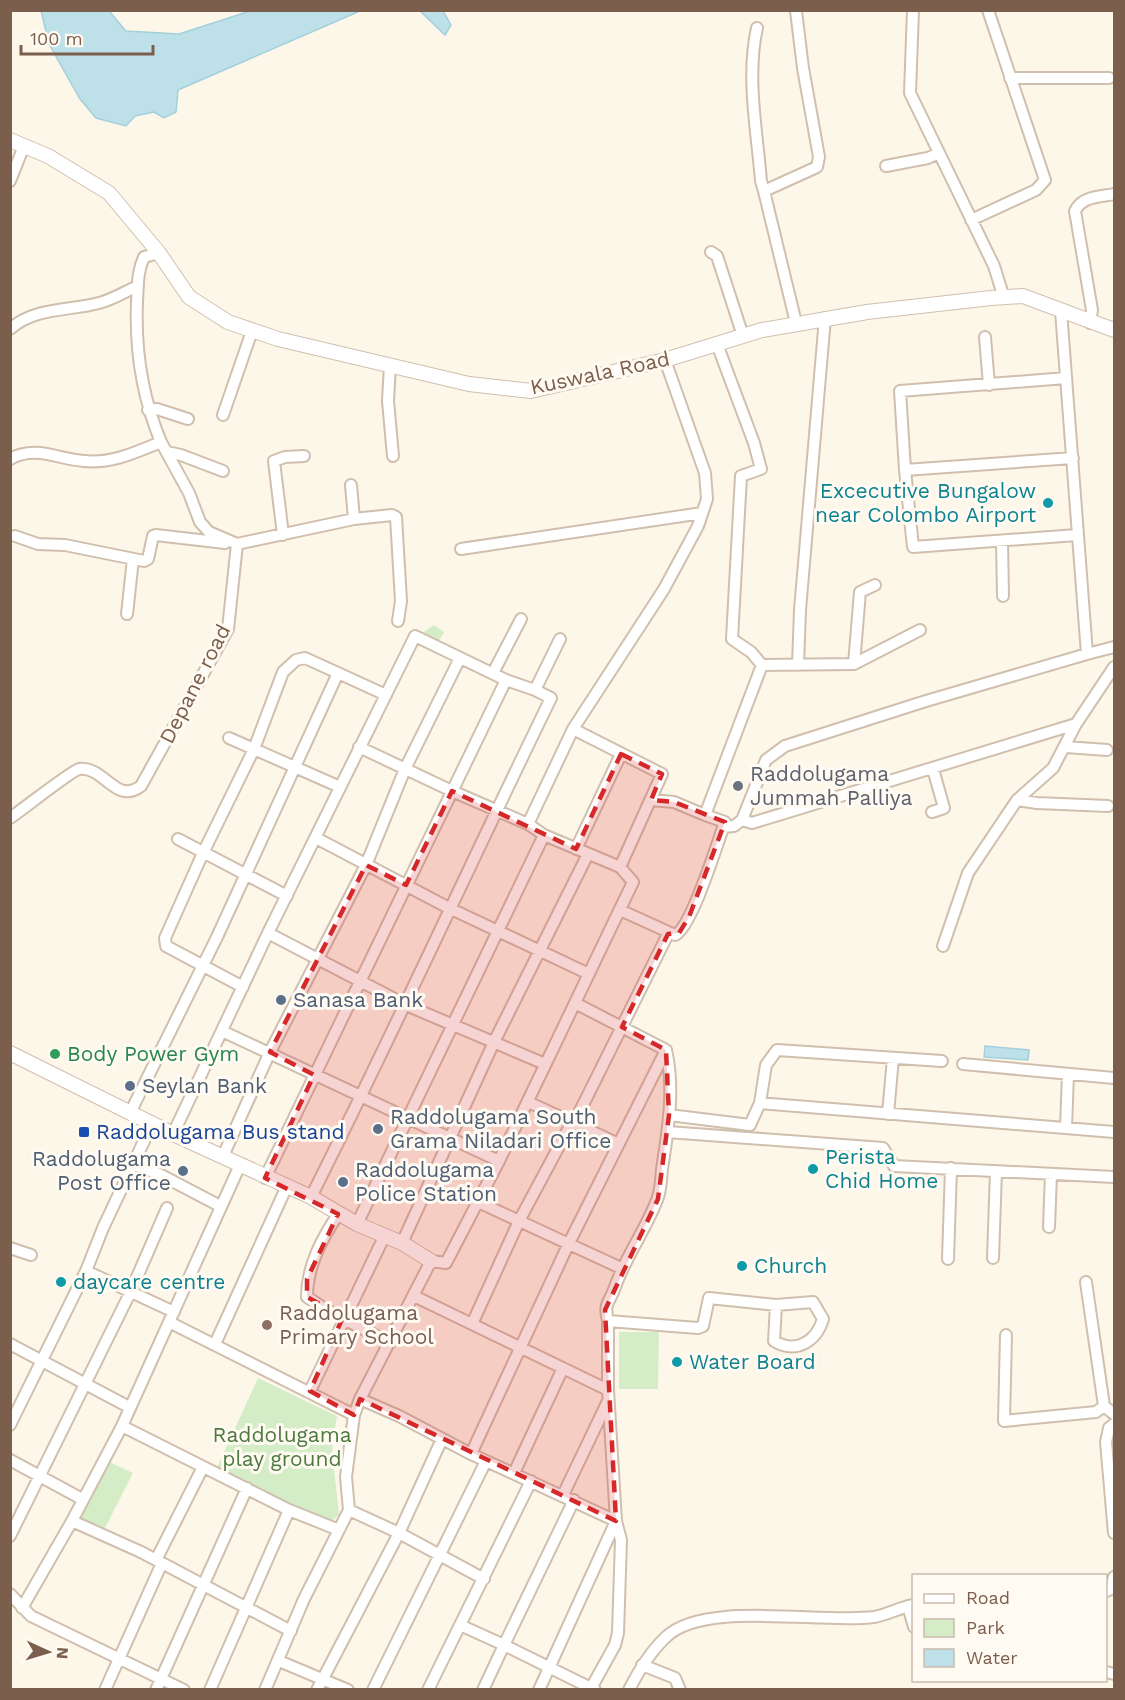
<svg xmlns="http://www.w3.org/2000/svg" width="1125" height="1700" font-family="'Work Sans',sans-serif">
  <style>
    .green { fill: #d5edc7 }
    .water { fill: #bde0e9; stroke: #a3d0db; stroke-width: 1.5 }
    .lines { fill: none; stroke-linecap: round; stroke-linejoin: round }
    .minor-casing { stroke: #d1bfae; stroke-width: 14 }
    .tertiary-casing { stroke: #d1bfae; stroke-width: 16 }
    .minor { stroke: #fff; stroke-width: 10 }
    .tertiary { stroke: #fff; stroke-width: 14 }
    .marked { fill: #d62828; fill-opacity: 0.2; stroke: #d62828; stroke-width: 4.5; stroke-dasharray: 12 8; stroke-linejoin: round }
    .culture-dot { fill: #0f9aa8; stroke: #fffaf2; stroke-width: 2 }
    .worship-dot { fill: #6b7280; stroke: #fffaf2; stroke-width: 2 }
    .service-dot { fill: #5c6f8a; stroke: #fffaf2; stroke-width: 2 }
    .leisure-dot { fill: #2e9e5b; stroke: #fffaf2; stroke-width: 2 }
    .transit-dot { fill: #1a4fb4; stroke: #fffaf2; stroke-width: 2 }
    .education-dot { fill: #8d6e63; stroke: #fffaf2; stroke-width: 2 }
    .labels { text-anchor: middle; stroke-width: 6; stroke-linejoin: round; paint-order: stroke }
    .street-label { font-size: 21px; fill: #7b5e4b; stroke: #fffaf2 }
    .culture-label { font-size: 21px; fill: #0d838f; stroke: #fffaf2; text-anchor: start }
    .worship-label { font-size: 21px; fill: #5b616d; stroke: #fffaf2; text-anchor: start }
    .service-label { font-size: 21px; fill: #4e5e75; stroke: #fffaf2; text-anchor: start }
    .leisure-label { font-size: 21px; fill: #27864d; stroke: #fffaf2; text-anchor: start }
    .transit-label { font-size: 21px; fill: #164399; stroke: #fffaf2; text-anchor: start }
    .education-label { font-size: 21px; fill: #785e54; stroke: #fffaf2; text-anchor: start }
    .park-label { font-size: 21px; fill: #4e7a40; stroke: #fffaf2 }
  </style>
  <rect width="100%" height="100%" fill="#fdf7ea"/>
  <path class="green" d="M 434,625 L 444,632 L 437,645 L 418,636 Z
    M 659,1332 L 658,1389 L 619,1389 L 619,1332 Z
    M 258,1378 L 337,1416 L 332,1450 L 339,1515 L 331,1521 L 311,1516 L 215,1472 Z
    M 105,1460 L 133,1473 L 104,1530 L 76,1516 Z"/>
  <path class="water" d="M 41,11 L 109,11 L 126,31 L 179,34 L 250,11 L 360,11 L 178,90 L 176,112 L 164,118 L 154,112 L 135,116 L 126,126 L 96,118 L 80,99 L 49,44 Z
    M 420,11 L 443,11 L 451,25 L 445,35 Z
    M 985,1046 L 1029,1050 L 1028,1060 L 984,1057 Z"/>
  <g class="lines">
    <g class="minor-casing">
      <path id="minor" d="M 913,10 L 910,93 L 994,266 L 1004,298
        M 796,11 L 803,68 L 819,157 L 817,167 L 764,191 L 796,323
        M 757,28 C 746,77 757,131 761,181 L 764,191
        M 1010,78 L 1109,78
        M 886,166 L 928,158 L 939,153
        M 10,181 L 24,146
        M 971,220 L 1036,190 L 1045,180 L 988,10
        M 711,252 L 717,256 L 743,336
        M 159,253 L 144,257 C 137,272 138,286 137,302 C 135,351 142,397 161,442
        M 1090,323 L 1092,310 L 1075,211 C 1082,196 1100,197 1114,194
        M 10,329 C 35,307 69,311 99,303 C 112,300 126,291 138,286
        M 985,337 L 989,385
        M 717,344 L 754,443 L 761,469 L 741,476 L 732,639 L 751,652 L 762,665
        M 390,365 L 388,401 L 393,456
        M 1066,378 L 900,391 L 905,470 L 1073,458
        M 148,410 L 157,409 L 188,419
        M 223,415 L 252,331
        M 167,452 L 181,455 L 223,471
        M 10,459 C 36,445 57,459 84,461 C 112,464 136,452 161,442 L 189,493 L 200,522 L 209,532 L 237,544
        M 905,470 L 913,547 L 1077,535
        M 351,485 L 354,519
        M 283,535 L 274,461 L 285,457 L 304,456
        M 15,536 L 38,544 L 65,545 L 144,561 L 148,559 L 153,536 L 156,535 L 225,543
        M 1002,542 L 1003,596
        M 461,549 L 702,513
        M 127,614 L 133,559
        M 1087,654 L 1114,647
        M 854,664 L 860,592 L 875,585
        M 798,665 L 800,610 L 825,318
        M 493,673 L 521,619
        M 573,729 L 662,774 L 620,867
        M 229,738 L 340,787
        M 1066,747 L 1107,750
        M 651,800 L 674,802 L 705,815
        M 1017,800 L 1037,803 L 1108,806
        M 932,812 L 944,808 L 933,769
        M 10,818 C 22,810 71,771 79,769 C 105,766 115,805 141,786 L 228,629 L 237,544 L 354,519 L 392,515 L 396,517 L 401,601 L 398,621
        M 742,820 L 752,823 L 1076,724
        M 528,824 L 573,729 L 664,589 L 698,526 L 707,499 L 705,473 L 665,360
        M 723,827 L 734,826 L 742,820 L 766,760 L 785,746 L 926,701 L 1087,654 L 1061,311
        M 316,838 L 449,908 L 589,974
        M 178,839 L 287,896
        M 576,849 L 621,754
        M 620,910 L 675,935 C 692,927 717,844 725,822 L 705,815 L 762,665 L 854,664 L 920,630
        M 268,933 L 406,1005 L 545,1064
        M 943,946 L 968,873 L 1017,800 L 1053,768 L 1076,724 L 1114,667
        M 243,987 L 166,946 L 165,938 L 203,853 L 254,749 L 283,672 L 296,660 L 305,658 L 338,673
        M 575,1003 L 666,1050 L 568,1245 L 471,1454 L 616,1521 L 621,1540 L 618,1633 L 615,1645 L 590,1690
        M 222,1031 L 499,1161
        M 963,1064 L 1114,1078
        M 528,1102 L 619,1144
        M 760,1103 L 766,1065 L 777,1050 L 942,1061
        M 130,1113 L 217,937 L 338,673 L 386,695
        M 888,1114 L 893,1058
        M 669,1115 L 750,1125 L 760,1103 L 1114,1132
        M 574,1123 L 668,934
        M 1066,1128 L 1068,1074
        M 668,1132 L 883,1148 L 894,1166 L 1114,1177
        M 173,1134 L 268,933 L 415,636 L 506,680 L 535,690
        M 223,1156 L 270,1052 L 366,865 L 405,769 L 460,658
        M 133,1164 L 159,1174 L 220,1206
        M 265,1178 L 506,680
        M 311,1197 C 394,1032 470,864 551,698 L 535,690 L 560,639
        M 478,1202 L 621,1268
        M 339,1213 C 322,1238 307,1266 307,1297 L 325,1309 L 390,1343
        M 357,1224 L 544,835 L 528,824 L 452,791 L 359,747
        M 1049,1227 L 1051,1174
        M 402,1243 L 494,1042 L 588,854
        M 10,1248 L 31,1255
        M 993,1258 L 996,1171
        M 948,1259 L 951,1168
        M 86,1271 L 174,1312
        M 1086,1282 L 1104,1406
        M 414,1296 L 608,1390 L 616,1521 L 539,1690
        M 608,1321 L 698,1328 L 703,1326 L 709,1298 L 776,1305 L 813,1302 L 823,1319 C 816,1342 796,1354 774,1341 L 776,1305
        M 169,1322 L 354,1415
        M 472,1324 L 519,1221 L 572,1122
        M 1006,1335 L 1004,1421 L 1096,1412 L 1104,1406
        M 10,1344 L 129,1407
        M 215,1344 L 287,1186
        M 608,1390 L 608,1321 C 603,1302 610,1303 615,1287 C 626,1256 645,1231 657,1200 C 661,1191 661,1179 662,1169 C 668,1130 675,1088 666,1050
        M 310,1391 L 384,1237
        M 360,1399 L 399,1416 L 471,1454
        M 1104,1406 L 1114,1414
        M 1114,1424 L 1109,1428 L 1106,1442 L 1114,1533
        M 10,1425 L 86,1271 L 103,1228 L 152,1124
        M 122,1426 L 289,1510 L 339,1530
        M 10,1460 L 82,1499
        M 514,1473 L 563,1368
        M 563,1495 L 608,1401
        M 574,1500 L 504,1645 L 595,1690
        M 349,1510 L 399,1533 L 484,1579
        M 72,1521 L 141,1552 L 291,1631
        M 10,1536 L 131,1291 L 167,1208
        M 156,1560 L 203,1467
        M 1106,1591 L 1111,1589 L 1114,1577
        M 10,1594 L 31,1616 L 184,1690
        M 908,1606 L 914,1627
        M 22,1608 L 72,1521 L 122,1426 L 240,1165
        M 460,1625 L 504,1645 L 483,1690
        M 279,1661 L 348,1690
        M 642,1665 L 675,1678 L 680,1690
        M 1106,1672 L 1114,1674
        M 105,1690 L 162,1563
        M 156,1690 L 247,1488
        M 210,1690 L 289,1510
        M 265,1690 L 304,1599 L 349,1510 L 346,1477 L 354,1415 L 360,1399 L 431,1261 L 446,1263 L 499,1161 L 633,882 L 620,867 L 544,835
        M 317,1690 L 399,1533 L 442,1439
        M 373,1690 L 486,1461
        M 428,1690 L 531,1481
        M 629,1690 C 639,1670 650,1652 666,1637 C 704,1600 822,1624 874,1617 C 887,1615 900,1607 914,1605"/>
    </g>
    <g class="tertiary-casing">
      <path id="tertiary" d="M 10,140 L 48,156 L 109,193 L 159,253 L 189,297 L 228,322 L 278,339 L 469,384 L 531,391 L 665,360 L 762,330 L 867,312 L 991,298 L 1023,296 L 1114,330
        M 10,1053 L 173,1134 L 311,1197 L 357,1224 L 402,1243 L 431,1261"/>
    </g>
    <use href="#minor" class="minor"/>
    <use href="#tertiary" class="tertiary"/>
  </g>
  <path class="marked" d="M 621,754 L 662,774 L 651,800 L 674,802 L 725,822 L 689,917 L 679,933 L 668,934 L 622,1027 L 666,1050 L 669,1115 L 658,1199 L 605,1310 L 616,1521 L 360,1399 L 354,1415 L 310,1391 L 343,1317 L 307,1297 L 307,1279 L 338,1214 L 265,1178 L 314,1075 L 270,1052 L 366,865 L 406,885 L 452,791 L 576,849 Z"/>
  <g class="culture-dot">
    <circle cx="1048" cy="503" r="6"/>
    <circle cx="813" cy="1169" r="6"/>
    <circle cx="742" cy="1266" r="6"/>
    <circle cx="61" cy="1282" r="6"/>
    <circle cx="677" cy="1362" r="6"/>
  </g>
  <circle class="worship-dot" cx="738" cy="786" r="6"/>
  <g class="service-dot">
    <circle cx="281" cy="1000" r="6"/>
    <circle cx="130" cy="1086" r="6"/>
    <circle cx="378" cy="1129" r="6"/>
    <circle cx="183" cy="1171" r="6"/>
    <circle cx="343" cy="1182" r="6"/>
  </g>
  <circle class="leisure-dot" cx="55" cy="1054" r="6"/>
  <rect class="transit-dot" x="78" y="1126" width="12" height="12" rx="3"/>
  <circle class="education-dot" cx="267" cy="1325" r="6"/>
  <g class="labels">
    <g class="street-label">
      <text transform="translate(600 373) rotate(-12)" y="7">Kuswala Road</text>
      <text transform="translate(195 684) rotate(-63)" y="7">Depane road</text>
    </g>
    <g class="culture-label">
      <text x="1036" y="498" text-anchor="end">Excecutive Bungalow<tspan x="1036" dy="24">near Colombo Airport</tspan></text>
      <text x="825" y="1164">Perista<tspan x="825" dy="24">Chid Home</tspan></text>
      <text x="754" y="1273">Church</text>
      <text x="73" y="1289">daycare centre</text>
      <text x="689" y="1369">Water Board</text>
    </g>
    <g class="worship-label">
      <text x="750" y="781">Raddolugama<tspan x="750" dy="24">Jummah Palliya</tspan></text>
    </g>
    <g class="service-label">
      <text x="293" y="1007">Sanasa Bank</text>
      <text x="142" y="1093">Seylan Bank</text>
      <text x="390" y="1124">Raddolugama South<tspan x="390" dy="24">Grama Niladari Office</tspan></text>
      <text x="171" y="1166" text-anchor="end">Raddolugama<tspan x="171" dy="24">Post Office</tspan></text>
      <text x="355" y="1177">Raddolugama<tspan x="355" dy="24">Police Station</tspan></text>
    </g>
    <g class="leisure-label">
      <text x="67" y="1061">Body Power Gym</text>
    </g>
    <g class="transit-label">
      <text x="96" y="1139">Raddolugama Bus stand</text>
    </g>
    <g class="education-label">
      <text x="279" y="1320">Raddolugama<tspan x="279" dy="24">Primary School</tspan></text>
    </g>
    <g class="park-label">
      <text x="282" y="1442">Raddolugama<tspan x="282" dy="24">play ground</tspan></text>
    </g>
  </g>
  <rect width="1125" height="1700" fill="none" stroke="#7b5e4b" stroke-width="24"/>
  <rect x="912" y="1574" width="195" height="108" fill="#fffaf2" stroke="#cabcaf" stroke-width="1.5"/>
  <rect x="924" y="1594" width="30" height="9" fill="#ffffff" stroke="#cabcaf" stroke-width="1.5"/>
  <text x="966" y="1604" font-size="18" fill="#7b5e4b">Road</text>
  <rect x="924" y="1619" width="30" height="18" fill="#d5edc7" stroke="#cabcaf" stroke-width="1.5"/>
  <text x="966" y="1634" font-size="18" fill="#7b5e4b">Park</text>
  <rect x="924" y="1649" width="30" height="18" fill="#bde0e9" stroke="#cabcaf" stroke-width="1.5"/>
  <text x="966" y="1664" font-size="18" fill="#7b5e4b">Water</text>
  <g transform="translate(48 1652) rotate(94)" stroke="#fffaf2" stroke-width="4.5" paint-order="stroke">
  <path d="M0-4.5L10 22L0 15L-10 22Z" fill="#7b5e4b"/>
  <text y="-9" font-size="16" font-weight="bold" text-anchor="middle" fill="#7b5e4b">N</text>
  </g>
  <path d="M21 45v9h132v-9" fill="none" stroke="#7b5e4b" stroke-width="3"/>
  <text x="30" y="45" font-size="18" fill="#7b5e4b" stroke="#fffaf2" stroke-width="4.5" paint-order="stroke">100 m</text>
</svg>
